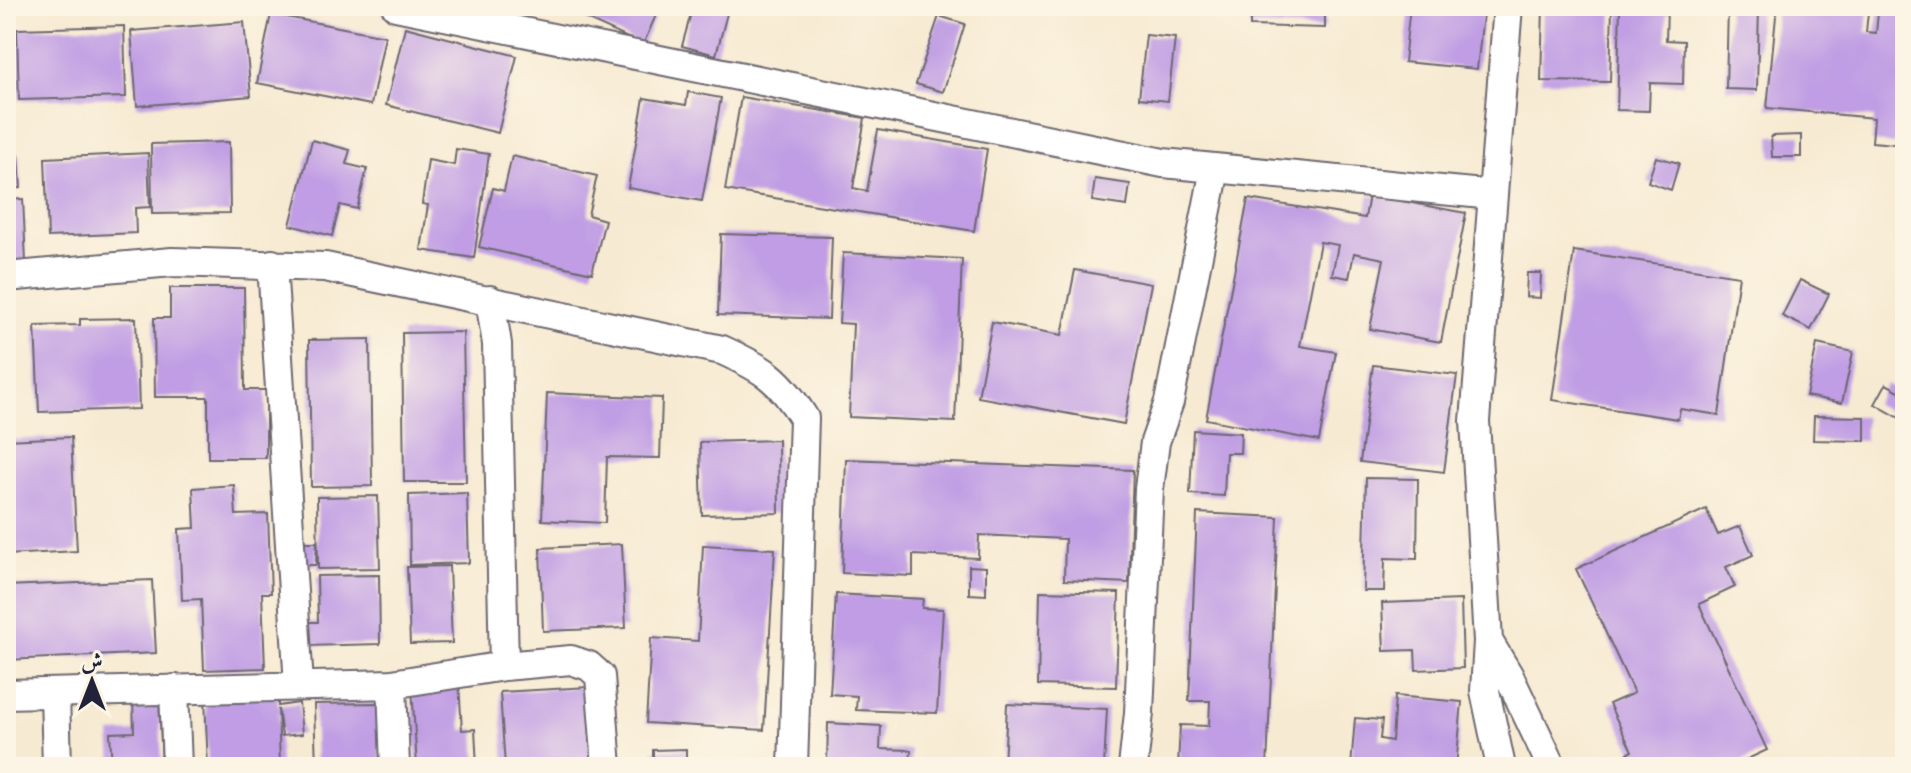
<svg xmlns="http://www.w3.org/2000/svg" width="1911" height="773" font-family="'IM FELL Double Pica',Amiri,serif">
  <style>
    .building { fill: #c09de4 }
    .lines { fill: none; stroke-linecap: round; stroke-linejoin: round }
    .minor-casing { stroke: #6d6870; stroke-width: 32 }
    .minor { stroke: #fff; stroke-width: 28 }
  </style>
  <rect width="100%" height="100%" fill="#fcf5e5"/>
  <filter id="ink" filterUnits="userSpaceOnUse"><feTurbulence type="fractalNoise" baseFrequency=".0125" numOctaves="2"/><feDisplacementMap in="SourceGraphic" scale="16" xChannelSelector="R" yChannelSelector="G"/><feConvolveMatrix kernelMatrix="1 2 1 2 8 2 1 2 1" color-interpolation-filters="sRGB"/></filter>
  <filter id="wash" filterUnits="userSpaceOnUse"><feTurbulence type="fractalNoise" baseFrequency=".006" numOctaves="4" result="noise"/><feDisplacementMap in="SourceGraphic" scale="32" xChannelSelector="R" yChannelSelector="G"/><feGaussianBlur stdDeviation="1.8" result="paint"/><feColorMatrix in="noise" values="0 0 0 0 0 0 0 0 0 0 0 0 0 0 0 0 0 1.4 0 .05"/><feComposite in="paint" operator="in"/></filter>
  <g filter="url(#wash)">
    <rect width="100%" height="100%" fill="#f7ead2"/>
    <g id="blocks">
      <path class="building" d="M 558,6 L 660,6 L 643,45 Z
        M 693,6 L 729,6 L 716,55 L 682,46 Z
        M 1250,6 L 1325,6 L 1325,28 L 1250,26 Z
        M 1410,6 L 1484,6 L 1477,69 L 1404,62 Z
        M 1543,6 L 1612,6 L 1610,82 L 1541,81 Z
        M 1777,6 L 1868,12 L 1866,32 L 1876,33 L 1878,12 L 1905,15 L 1905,145 L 1872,142 L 1874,118 L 1767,108 Z
        M 1728,7 L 1759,7 L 1757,90 L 1726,89 Z
        M 1620,8 L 1667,9 L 1666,40 L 1684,41 L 1683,84 L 1650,83 L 1649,111 L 1617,110 Z
        M 271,14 L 385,36 L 371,105 L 257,83 Z
        M 939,16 L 965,24 L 943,92 L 916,84 Z
        M 244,22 L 251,96 L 137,106 L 131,31 Z
        M 124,26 L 126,97 L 19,100 L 17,29 Z
        M 405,27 L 517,56 L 498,133 L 386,105 Z
        M 1146,35 L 1175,38 L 1168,101 L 1139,98 Z
        M 688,92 L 721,98 L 702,201 L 628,188 L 644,98 L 686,105 Z
        M 741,97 L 865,118 L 853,188 L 867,191 L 878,130 L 987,149 L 974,231 L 725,190 Z
        M 1801,135 L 1801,157 L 1772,157 L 1771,136 Z
        M 312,140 L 350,150 L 346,164 L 367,169 L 357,209 L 340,205 L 332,236 L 290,225 Z
        M 229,142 L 230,213 L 152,214 L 151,144 Z
        M 456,149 L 489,154 L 474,258 L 421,250 L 428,205 L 422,204 L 428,160 L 454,165 Z
        M 148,153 L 150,207 L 135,208 L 136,233 L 48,237 L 45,158 Z
        M 6,155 L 19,155 L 21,188 L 6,189 Z
        M 512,156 L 597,176 L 588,215 L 605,220 L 592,273 L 479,247 L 493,188 L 504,191 Z
        M 1656,157 L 1679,163 L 1671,190 L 1648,182 Z
        M 1095,179 L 1130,184 L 1127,206 L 1092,201 Z
        M 1369,195 L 1466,213 L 1441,342 L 1370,329 L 1384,259 L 1354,253 L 1349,278 L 1332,275 L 1338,245 L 1320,242 L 1300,346 L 1336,352 L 1319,441 L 1206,419 L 1248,199 L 1365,218 Z
        M 23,199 L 26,262 L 6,263 L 6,200 Z
        M 721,234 L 832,237 L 829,319 L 718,315 Z
        M 1574,251 L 1739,276 L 1719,415 L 1680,409 L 1678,419 L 1552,400 Z
        M 843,253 L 962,259 L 955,422 L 849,417 L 853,324 L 839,323 Z
        M 1075,270 L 1151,284 L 1124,424 L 978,397 L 992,322 L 1062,335 Z
        M 1527,273 L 1541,273 L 1540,298 L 1526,297 Z
        M 1800,280 L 1829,294 L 1811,330 L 1782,316 Z
        M 170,288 L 244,288 L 245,390 L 266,390 L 266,458 L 208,458 L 208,397 L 155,397 L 154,318 L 170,318 Z
        M 6,318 L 11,318 L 14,370 L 6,370 Z
        M 136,318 L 139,409 L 39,412 L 35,326 L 80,325 L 80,319 Z
        M 463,332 L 466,482 L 404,482 L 402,333 Z
        M 370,339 L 372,486 L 311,487 L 309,340 Z
        M 1817,344 L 1853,352 L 1842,403 L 1806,396 Z
        M 1373,365 L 1457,375 L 1444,472 L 1360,462 Z
        M 1886,384 L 1905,394 L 1905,421 L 1875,404 Z
        M 547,393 L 662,398 L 660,458 L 607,457 L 605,523 L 542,520 Z
        M 1814,416 L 1865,417 L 1865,441 L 1813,440 Z
        M 1193,430 L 1241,433 L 1240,453 L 1226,453 L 1224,496 L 1190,494 Z
        M 71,437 L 77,551 L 6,555 L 6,440 Z
        M 778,440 L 779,513 L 702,515 L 700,442 Z
        M 846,459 L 1133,470 L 1129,583 L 1064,580 L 1065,539 L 979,535 L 978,558 L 913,555 L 913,576 L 842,573 Z
        M 1366,478 L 1418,479 L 1417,559 L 1385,558 L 1384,591 L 1363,591 Z
        M 234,485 L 236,515 L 268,514 L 271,593 L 262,593 L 265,668 L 204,670 L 201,599 L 182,600 L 179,529 L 195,528 L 193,488 Z
        M 467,493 L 469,563 L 410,565 L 409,495 Z
        M 378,496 L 380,568 L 318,569 L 317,497 Z
        M 1706,509 L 1718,535 L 1740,526 L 1753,555 L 1726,567 L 1735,587 L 1699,604 L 1767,750 L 1741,762 L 1743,767 L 1635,767 L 1628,753 L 1632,751 L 1609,704 L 1634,693 L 1576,569 Z
        M 1197,513 L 1278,517 L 1267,767 L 1178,767 L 1180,725 L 1209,726 L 1210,701 L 1189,701 Z
        M 300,542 L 317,542 L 316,565 L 299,565 Z
        M 622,544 L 626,628 L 543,631 L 540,548 Z
        M 703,545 L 775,549 L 764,730 L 646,723 L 651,638 L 698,641 Z
        M 449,566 L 452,643 L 410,644 L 407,567 Z
        M 969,566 L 986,567 L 986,595 L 969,594 Z
        M 379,575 L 380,644 L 305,646 L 304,622 L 318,622 L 317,576 Z
        M 152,580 L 156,653 L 6,660 L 6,586 Z
        M 1040,591 L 1119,593 L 1116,687 L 1038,685 Z
        M 836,594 L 923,599 L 922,608 L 943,609 L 937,713 L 856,710 L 857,696 L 830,694 Z
        M 1461,600 L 1463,668 L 1416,670 L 1415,650 L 1384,651 L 1382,603 Z
        M 459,684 L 462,730 L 475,729 L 477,767 L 417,767 L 412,687 Z
        M 589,687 L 594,762 L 505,767 L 500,692 Z
        M 278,696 L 278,706 L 299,703 L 302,734 L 282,736 L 278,709 L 280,764 L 208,767 L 205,698 Z
        M 1395,696 L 1462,702 L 1456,767 L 1351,767 L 1355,718 L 1382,720 L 1380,739 L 1392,741 Z
        M 159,698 L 162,767 L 112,767 L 110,733 L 134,732 L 133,699 Z
        M 379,703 L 381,767 L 316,767 L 314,704 Z
        M 1007,704 L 1107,709 L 1104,767 L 1004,767 Z
        M 828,723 L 881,726 L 880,749 L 911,750 L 910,767 L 827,767 Z
        M 686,749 L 686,767 L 653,767 L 653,750 Z"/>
    </g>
  </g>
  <g filter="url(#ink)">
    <use href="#blocks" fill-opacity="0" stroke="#6d6870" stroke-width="2"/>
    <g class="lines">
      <g class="minor-casing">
        <path id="minor" d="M 396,6 L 1163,163 L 1493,195
          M 1508,6 L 1475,421 L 1488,641 L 1509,676 L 1552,767
          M 272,264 L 299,685
          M 6,277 L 172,262 L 325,267 L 722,350 C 764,369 779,378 804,418 L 793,767
          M 490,300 L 497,344 L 504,666
          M 1488,641 L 1485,691 L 1501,767
          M 392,684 L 395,767
          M 174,689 L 177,767
          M 6,694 L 392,684 L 504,666 L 571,660 L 589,666 L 600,676 L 607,767
          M 55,694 L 57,767
          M 1133,767 L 1139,713 L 1149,489 L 1155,442 L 1169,402 L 1215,169"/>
      </g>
      <use href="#minor" class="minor"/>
    </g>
  </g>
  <rect width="1911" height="773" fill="none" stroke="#fcf5e5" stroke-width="32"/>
  <g transform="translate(92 681)" stroke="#fcf5e5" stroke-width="6" paint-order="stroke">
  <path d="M0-6L14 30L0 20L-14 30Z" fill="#22223b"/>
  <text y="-12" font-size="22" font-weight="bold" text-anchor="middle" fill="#22223b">ش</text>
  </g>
</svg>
